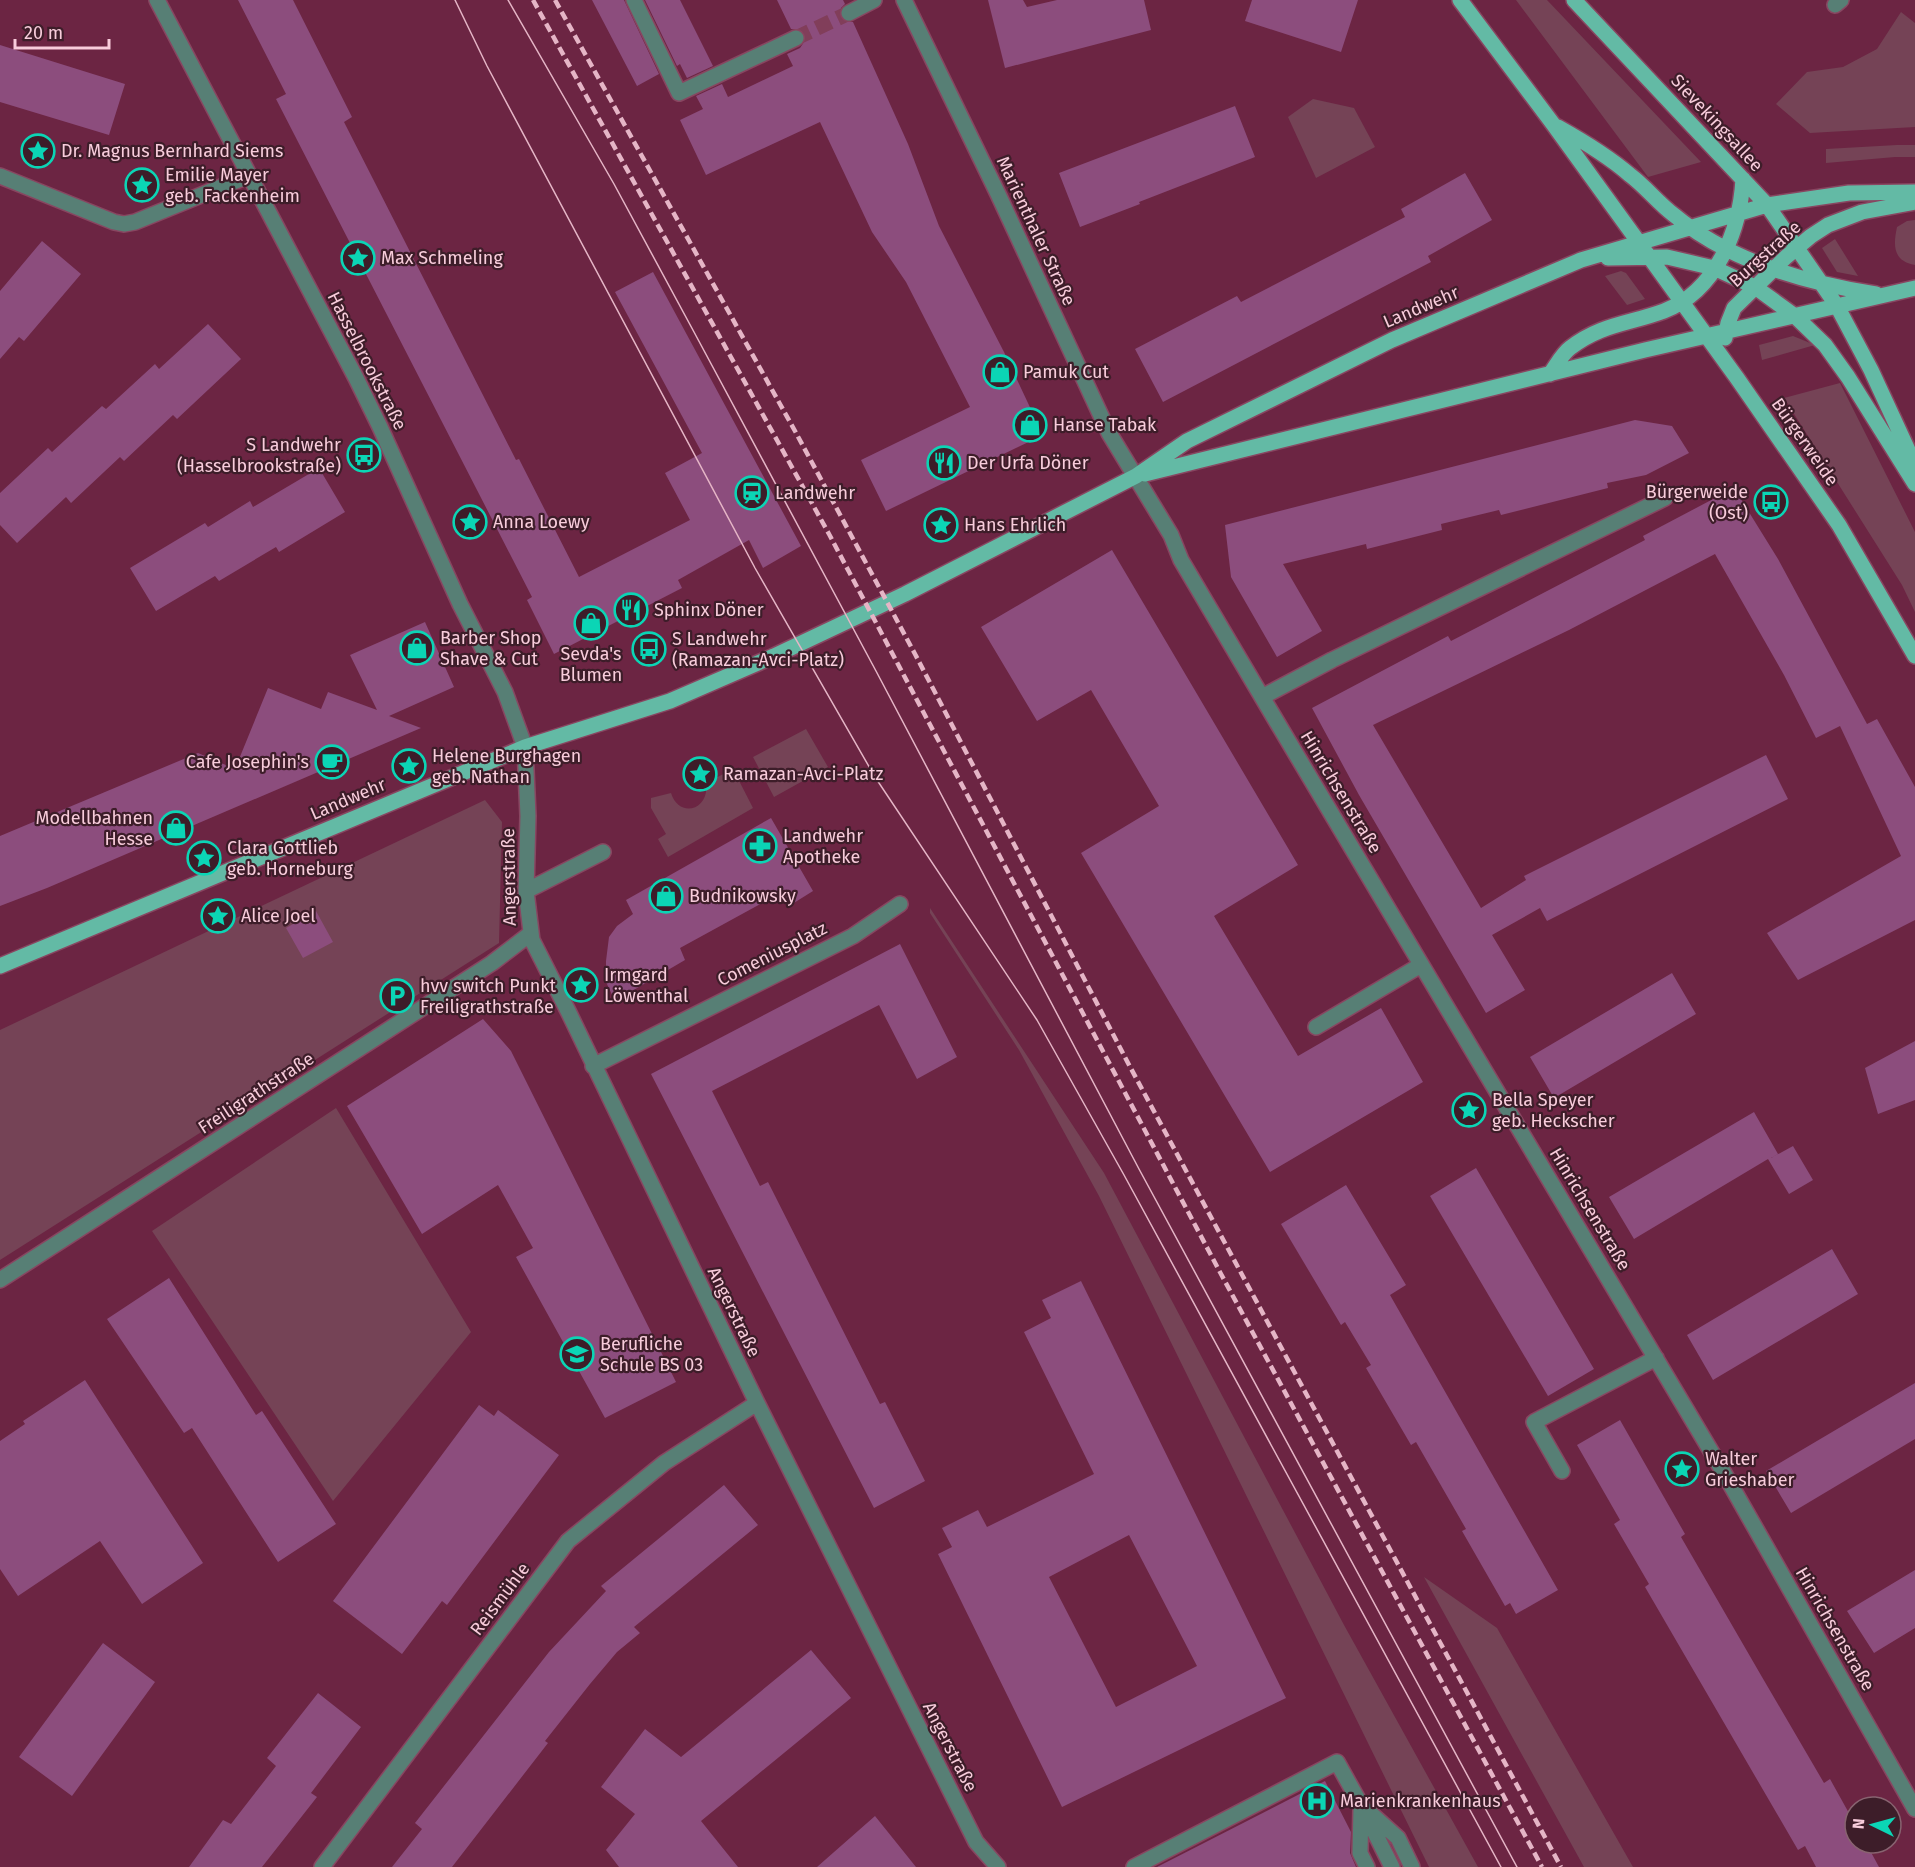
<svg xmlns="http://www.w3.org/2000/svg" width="1915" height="1867" font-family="'Fira Sans',sans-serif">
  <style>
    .green { fill: #754356 }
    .building { fill: #8c4d7d; fill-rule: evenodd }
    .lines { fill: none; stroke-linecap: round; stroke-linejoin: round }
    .minor-tunnel { stroke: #813e5a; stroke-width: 15; stroke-dasharray: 15 8; stroke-linecap: butt }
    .minor-casing { stroke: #884661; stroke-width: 18 }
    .major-casing { stroke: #884661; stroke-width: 18 }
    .minor { stroke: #577f75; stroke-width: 15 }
    .major { stroke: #63baa5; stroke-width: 15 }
    .tram { stroke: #e5b5c6; stroke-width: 1.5 }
    .rail { stroke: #e5b5c6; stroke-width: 4.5; stroke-dasharray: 9 4.5; stroke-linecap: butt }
    .labels { text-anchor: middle; stroke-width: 4.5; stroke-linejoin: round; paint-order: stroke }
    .street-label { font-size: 18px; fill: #f8ccdb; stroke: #3d1d29 }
    .poi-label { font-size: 18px; fill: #f8ccdb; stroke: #3d1d29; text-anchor: start }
  </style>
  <rect width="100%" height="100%" fill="#6c2543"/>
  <path class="green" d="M 1516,0 L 1547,0 L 1701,162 L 1648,177 Z
    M 1901,12 L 1915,23 L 1915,127 L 1810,133 L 1776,104 L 1807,72 L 1843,67 L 1877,49 Z
    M 1313,99 L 1354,108 L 1375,147 L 1316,178 L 1288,117 Z
    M 1897,145 L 1915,145 L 1915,157 L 1895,157 L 1826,163 L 1826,149 Z
    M 1915,220 L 1915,265 C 1893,261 1893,246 1897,227 L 1907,221 Z
    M 1835,239 L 1858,276 L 1837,272 L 1822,248 Z
    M 1621,271 L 1626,273 L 1645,299 L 1627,305 L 1605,276 Z
    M 1793,336 L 1815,345 L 1762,360 L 1759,345 Z
    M 1840,383 L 1915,532 L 1915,612 L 1902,585 L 1784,398 Z
    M 806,729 L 828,767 L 774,797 L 753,757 Z
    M 733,769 L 753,808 L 668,857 L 658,839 L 666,834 L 651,808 L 651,798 L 671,793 C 679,819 710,810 706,783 Z
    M 485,800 L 502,822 L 499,943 L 0,1260 L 0,1030 Z
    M 930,908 L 1104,1173 L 1344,1625 L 1478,1867 L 1429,1867 L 1099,1196 L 1019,1050 L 930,913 Z
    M 336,1108 L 471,1332 L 333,1501 L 152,1231 Z
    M 1424,1577 L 1497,1628 L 1633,1867 L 1584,1867 Z"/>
  <path class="building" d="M 238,0 L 293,0 L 352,117 L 344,122 L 516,460 L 519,459 L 579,577 L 690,520 L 665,473 L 702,453 L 615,292 L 653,272 L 801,546 L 763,568 L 749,540 L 678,580 L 682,588 L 554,654 L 527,600 L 532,597 L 276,99 L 286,94 Z
    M 592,0 L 624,0 L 659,74 L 637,86 Z
    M 645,0 L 680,0 L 713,66 L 687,78 L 680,64 L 677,66 Z
    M 777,0 L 843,0 L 845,4 L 841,8 L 840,17 L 844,21 L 853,22 L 908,144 L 939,226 L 1004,352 L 1043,435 L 886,511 L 861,460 L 970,407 L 906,282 L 872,232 L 820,122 L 706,175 L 680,120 L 703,109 L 696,96 L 722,84 L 728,97 L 793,66 L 787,54 L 800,48 L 806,39 L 805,34 L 801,30 L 791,29 Z
    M 988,0 L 1023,0 L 1027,7 L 1057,0 L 1144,0 L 1151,30 L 1005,68 Z
    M 1252,0 L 1358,0 L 1341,52 L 1245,21 Z
    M 0,45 L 125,84 L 109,135 L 0,102 Z
    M 1235,106 L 1255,157 L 1139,202 L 1140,204 L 1080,227 L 1059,173 Z
    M 1465,173 L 1492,220 L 1428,256 L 1431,262 L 1163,402 L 1135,349 L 1237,296 L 1241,302 L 1405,217 L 1401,209 Z
    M 42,241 L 81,274 L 24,341 L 19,337 L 0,359 L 0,291 Z
    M 208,324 L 241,359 L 177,419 L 173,415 L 124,461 L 120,457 L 71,503 L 66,497 L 17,543 L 0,525 L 0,493 L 48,448 L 52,452 L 102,406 L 106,409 L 155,364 L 159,369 Z
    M 1635,420 L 1672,426 L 1689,453 L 1646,475 L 1607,483 L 1608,488 L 1501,515 L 1499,510 L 1441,524 L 1442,530 L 1367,549 L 1366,544 L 1283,564 L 1322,631 L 1277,657 L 1231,577 L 1225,525 Z
    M 319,468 L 345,512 L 279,552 L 276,547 L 219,581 L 215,576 L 156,611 L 130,568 L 205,523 L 208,527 L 250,501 L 253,507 Z
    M 1734,488 L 1778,559 L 1867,724 L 1877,719 L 1915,787 L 1915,920 L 1798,980 L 1767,933 L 1901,856 L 1840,726 L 1816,738 L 1784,675 L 1715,554 L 1569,630 L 1373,725 L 1481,908 L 1526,880 L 1524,876 L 1766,755 L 1788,799 L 1547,921 L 1540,908 L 1492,935 L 1525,990 L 1486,1013 L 1359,795 L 1312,708 L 1448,636 L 1451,641 L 1478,627 L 1645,540 L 1643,536 Z
    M 1112,550 L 1298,865 L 1214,916 L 1298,1056 L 1381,1008 L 1423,1082 L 1270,1172 L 1081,853 L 1159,806 L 1091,690 L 1037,721 L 981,627 Z
    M 425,622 L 454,687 L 389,716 L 421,728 L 47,888 L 0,906 L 0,836 L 198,753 L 235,769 L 268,688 L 321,709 L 328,692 L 377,710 L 350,655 Z
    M 771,818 L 813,891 L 789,906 L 782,892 L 680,948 L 685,960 L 615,1001 L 606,982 L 606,961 L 609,937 L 617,926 L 633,914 L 626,900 Z
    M 316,911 L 333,942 L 303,958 L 286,928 Z
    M 900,944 L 957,1057 L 917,1079 L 879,1005 L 712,1091 L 760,1186 L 768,1182 L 880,1404 L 885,1402 L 925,1481 L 874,1508 L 651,1074 Z
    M 1672,973 L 1696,1014 L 1554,1098 L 1530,1057 Z
    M 483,1019 L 511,1051 L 676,1382 L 605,1418 L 516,1257 L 533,1248 L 498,1185 L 422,1234 L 347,1106 Z
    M 1915,1041 L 1915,1100 L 1878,1114 L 1865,1068 Z
    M 1754,1112 L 1778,1154 L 1771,1158 L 1793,1146 L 1813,1180 L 1789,1194 L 1768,1159 L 1634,1239 L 1609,1197 Z
    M 1476,1168 L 1594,1369 L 1548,1396 L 1430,1196 Z
    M 1346,1185 L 1406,1285 L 1390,1295 L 1558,1590 L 1516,1614 L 1510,1603 L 1505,1606 L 1462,1531 L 1466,1529 L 1416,1442 L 1411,1445 L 1366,1368 L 1371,1365 L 1345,1322 L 1341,1325 L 1281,1224 Z
    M 1832,1249 L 1858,1294 L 1713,1380 L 1687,1335 Z
    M 169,1278 L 256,1415 L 262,1411 L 336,1524 L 278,1562 L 192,1428 L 184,1433 L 107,1319 Z
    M 1081,1281 L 1286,1698 L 1062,1807 L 938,1554 L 952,1547 L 942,1528 L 978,1510 L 987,1527 L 1094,1474 L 1024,1332 L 1051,1318 L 1042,1300 ZM 1129,1535 L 1197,1666 L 1116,1707 L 1049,1577 Z
    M 85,1380 L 203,1563 L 142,1604 L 100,1541 L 18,1596 L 0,1569 L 0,1441 L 25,1424 L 23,1421 Z
    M 1915,1383 L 1915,1439 L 1791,1513 L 1766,1471 Z
    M 479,1405 L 494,1416 L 498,1410 L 559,1455 L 447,1605 L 442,1601 L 402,1654 L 333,1601 Z
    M 1620,1420 L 1685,1534 L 1681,1537 L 1762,1677 L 1824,1783 L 1830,1779 L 1855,1824 L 1855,1843 L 1866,1843 L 1879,1867 L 1816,1867 L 1805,1846 L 1798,1850 L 1645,1587 L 1649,1584 L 1614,1524 L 1620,1520 L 1577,1445 Z
    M 724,1485 L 758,1525 L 634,1627 L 640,1633 L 617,1652 L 590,1684 L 545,1741 L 548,1743 L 452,1867 L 392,1867 L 422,1829 L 415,1823 L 549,1652 L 606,1591 L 601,1586 Z
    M 1915,1570 L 1915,1628 L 1874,1653 L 1847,1611 Z
    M 103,1643 L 155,1682 L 72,1796 L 19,1757 Z
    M 811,1650 L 851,1698 L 701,1821 L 738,1867 L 619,1867 L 606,1850 L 635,1814 L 601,1787 L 645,1729 L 681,1757 Z
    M 318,1693 L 361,1727 L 311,1793 L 317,1797 L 262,1867 L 189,1867 L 223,1820 L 231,1824 L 276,1766 L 267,1758 Z
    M 1325,1781 L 1351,1832 L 1350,1853 L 1356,1867 L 1157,1867 Z
    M 875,1816 L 916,1867 L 817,1867 Z"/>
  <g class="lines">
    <path class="minor-tunnel" d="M 796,38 L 849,13"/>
    <g class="minor-casing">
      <path id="minor" d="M 157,0 L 356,378 L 380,427 L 460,604 L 505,692 L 525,747 L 528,816 L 526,891 L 532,940 L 569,1013 L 757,1403 L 976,1842 L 998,1867
        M 634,0 L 679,93 L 796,38
        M 904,0 L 998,194 L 1109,433 L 1171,535 L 1181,560 L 1262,697 L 1724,1473 L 1915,1809
        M 1835,5 L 1841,0
        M 849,13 L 874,0
        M 0,176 L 114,222 L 124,224 L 135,222 L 248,176
        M 1262,697 L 1332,660 L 1665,498
        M 526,891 L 603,852
        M 1316,1027 L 1421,965
        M 593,1066 L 853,936 L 900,904
        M 0,1280 L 492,963 L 530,934
        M 1562,1471 L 1534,1422 L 1656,1358
        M 1361,1808 L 1360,1853 L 1367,1867
        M 1368,1811 L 1398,1838 L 1412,1867
        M 322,1867 L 568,1541 L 664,1463 L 757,1403
        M 1134,1867 L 1337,1762 L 1361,1805 L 1392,1867"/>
    </g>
    <g class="major-casing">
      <path id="major" d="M 1460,0 L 1553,124 L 1737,378 L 1839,525 L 1915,656
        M 1574,0 L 1767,205 L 1837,306 L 1871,370 L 1915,465
        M 1558,127 C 1583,141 1608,156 1630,175 C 1646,187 1658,203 1674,215 C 1729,261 1806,283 1876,294
        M 1608,258 L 1667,257 L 1714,268 L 1755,287 L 1795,316 L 1825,345 L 1848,377 L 1915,484
        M 1725,338 L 1728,323 L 1734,308 L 1786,257 L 1811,236 L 1828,225 L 1862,212 L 1915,202
        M 1550,374 C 1556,366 1562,354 1570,348 C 1601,324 1629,324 1664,311 C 1716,291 1740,231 1743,179
        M 1145,474 L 1645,350 L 1915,288
        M 0,966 L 525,747 L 670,701 L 774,656 L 905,594 L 1136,476 L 1187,441 L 1392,340 L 1581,260 L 1767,205 L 1849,193 L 1915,192"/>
    </g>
    <use href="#minor" class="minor"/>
    <use href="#major" class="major"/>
    <path class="tram" d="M 455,0 L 487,66 L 755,568 L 875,777 L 1037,1020 L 1124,1175 L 1501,1867
      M 508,0 L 614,184 L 694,332 L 876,671 L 1139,1169 L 1517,1867"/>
    <path class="rail" d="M 533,0 L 829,534 L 1221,1274 L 1542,1867
      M 555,0 L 795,431 L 915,654 L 1128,1063 L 1561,1867"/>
  </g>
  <defs>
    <g id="sight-ring" transform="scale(1.725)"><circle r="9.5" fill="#3d1d29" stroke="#0bd5b5" stroke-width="1.5"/><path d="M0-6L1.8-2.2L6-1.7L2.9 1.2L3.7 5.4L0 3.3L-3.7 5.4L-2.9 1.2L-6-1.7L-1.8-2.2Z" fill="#0bd5b5"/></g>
    <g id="shop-ring" transform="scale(1.725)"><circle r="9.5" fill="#3d1d29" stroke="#0bd5b5" stroke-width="1.5"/><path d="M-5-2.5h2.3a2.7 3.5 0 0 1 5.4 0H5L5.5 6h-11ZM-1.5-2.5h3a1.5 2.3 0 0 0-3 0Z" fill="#0bd5b5"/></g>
    <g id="bus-ring" transform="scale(1.725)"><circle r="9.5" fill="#3d1d29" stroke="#0bd5b5" stroke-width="1.5"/><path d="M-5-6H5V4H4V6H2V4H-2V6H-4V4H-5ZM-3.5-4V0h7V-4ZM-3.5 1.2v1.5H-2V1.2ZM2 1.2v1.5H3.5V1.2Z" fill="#0bd5b5"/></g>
    <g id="restaurant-ring" transform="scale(1.725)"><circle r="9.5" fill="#3d1d29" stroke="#0bd5b5" stroke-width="1.5"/><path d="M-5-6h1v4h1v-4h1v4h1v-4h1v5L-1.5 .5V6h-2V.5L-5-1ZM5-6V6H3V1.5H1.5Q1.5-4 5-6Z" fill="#0bd5b5"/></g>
    <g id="station-ring" transform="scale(1.725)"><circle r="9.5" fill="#3d1d29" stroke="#0bd5b5" stroke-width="1.5"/><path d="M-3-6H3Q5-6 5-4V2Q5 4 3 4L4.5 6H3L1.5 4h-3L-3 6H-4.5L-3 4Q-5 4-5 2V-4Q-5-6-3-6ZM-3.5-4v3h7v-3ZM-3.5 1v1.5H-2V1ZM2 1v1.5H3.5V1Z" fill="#0bd5b5"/></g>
    <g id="cafe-ring" transform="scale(1.725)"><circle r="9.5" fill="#3d1d29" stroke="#0bd5b5" stroke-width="1.5"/><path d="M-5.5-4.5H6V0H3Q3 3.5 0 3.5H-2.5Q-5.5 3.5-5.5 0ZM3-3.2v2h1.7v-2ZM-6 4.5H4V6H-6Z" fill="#0bd5b5"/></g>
    <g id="pharmacy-ring" transform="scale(1.725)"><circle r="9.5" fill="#3d1d29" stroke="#0bd5b5" stroke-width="1.5"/><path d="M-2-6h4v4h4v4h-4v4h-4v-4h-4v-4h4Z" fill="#0bd5b5"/></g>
    <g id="parking-ring" transform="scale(1.725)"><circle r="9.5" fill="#3d1d29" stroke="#0bd5b5" stroke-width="1.5"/><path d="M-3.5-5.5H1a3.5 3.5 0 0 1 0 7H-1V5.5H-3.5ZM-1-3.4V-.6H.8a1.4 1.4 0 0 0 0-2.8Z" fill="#0bd5b5"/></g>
    <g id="school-ring" transform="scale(1.725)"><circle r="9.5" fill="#3d1d29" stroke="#0bd5b5" stroke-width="1.5"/><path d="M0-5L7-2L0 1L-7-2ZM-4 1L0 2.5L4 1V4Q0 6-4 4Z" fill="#0bd5b5"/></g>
    <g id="hospital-ring" transform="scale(1.725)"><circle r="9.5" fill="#3d1d29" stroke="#0bd5b5" stroke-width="1.5"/><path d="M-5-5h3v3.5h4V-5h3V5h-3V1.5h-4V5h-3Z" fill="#0bd5b5"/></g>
  </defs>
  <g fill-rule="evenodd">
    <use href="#sight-ring" x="38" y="151"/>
    <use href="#sight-ring" x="142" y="185"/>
    <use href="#sight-ring" x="358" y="258"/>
    <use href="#shop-ring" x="1000" y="372"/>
    <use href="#shop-ring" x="1030" y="425"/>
    <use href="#bus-ring" x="364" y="455"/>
    <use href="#restaurant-ring" x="944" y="463"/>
    <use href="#station-ring" x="752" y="493"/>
    <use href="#bus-ring" x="1771" y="502"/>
    <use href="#sight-ring" x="470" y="522"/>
    <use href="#sight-ring" x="941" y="525"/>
    <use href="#restaurant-ring" x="631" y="610"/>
    <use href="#shop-ring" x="591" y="623"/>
    <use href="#shop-ring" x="417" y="648"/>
    <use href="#bus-ring" x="649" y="649"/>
    <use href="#cafe-ring" x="332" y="762"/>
    <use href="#sight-ring" x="409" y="766"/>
    <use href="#sight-ring" x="700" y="774"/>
    <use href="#shop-ring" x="176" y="828"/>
    <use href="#pharmacy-ring" x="760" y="846"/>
    <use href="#sight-ring" x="204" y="858"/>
    <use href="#shop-ring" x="666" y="896"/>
    <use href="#sight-ring" x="218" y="916"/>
    <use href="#sight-ring" x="581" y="985"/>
    <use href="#parking-ring" x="397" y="996"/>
    <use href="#sight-ring" x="1469" y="1110"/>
    <use href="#school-ring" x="577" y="1354"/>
    <use href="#sight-ring" x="1682" y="1469"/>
    <use href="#hospital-ring" x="1317" y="1801"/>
  </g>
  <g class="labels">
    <g class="street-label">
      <text transform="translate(1717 123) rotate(47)" y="6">Sievekingsallee</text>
      <text transform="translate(1036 231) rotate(65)" y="6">Marienthaler Straße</text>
      <text transform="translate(1765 254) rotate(-42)" y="6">Burgstraße</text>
      <text transform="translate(1421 307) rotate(-23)" y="6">Landwehr</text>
      <text transform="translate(367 361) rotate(63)" y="6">Hasselbrookstraße</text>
      <text transform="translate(1805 442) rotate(55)" y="6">Bürgerweide</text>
      <text transform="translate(1341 792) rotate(59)" y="6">Hinrichsenstraße</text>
      <text transform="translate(348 799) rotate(-23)" y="6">Landwehr</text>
      <text transform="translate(509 877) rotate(-91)" y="6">Angerstraße</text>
      <text transform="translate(772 954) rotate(-27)" y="6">Comeniusplatz</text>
      <text transform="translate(256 1093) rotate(-33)" y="6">Freiligrathstraße</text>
      <text transform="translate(1590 1209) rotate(59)" y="6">Hinrichsenstraße</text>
      <text transform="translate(734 1312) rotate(64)" y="6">Angerstraße</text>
      <text transform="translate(500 1599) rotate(-53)" y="6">Reismühle</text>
      <text transform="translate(1835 1629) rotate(60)" y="6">Hinrichsenstraße</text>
      <text transform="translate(950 1747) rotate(63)" y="6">Angerstraße</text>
    </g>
    <g class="poi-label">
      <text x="61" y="157">Dr. Magnus Bernhard Siems</text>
      <text x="165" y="181">Emilie Mayer<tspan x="165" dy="21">geb. Fackenheim</tspan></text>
      <text x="381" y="264">Max Schmeling</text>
      <text x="1023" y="378">Pamuk Cut</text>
      <text x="1053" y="431">Hanse Tabak</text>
      <text x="341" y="451" text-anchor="end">S Landwehr<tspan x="341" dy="21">(Hasselbrookstraße)</tspan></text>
      <text x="967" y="469">Der Urfa Döner</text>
      <text x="1748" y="498" text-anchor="end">Bürgerweide<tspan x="1748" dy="21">(Ost)</tspan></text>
      <text x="775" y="499">Landwehr</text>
      <text x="493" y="528">Anna Loewy</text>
      <text x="964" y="531">Hans Ehrlich</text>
      <text x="654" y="616">Sphinx Döner</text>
      <text x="440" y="644">Barber Shop<tspan x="440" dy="21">Shave &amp; Cut</tspan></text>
      <text x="672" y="645">S Landwehr<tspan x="672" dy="21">(Ramazan-Avci-Platz)</tspan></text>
      <text x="591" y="660" text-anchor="middle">Sevda's<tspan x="591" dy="21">Blumen</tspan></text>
      <text x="432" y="762">Helene Burghagen<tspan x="432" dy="21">geb. Nathan</tspan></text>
      <text x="309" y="768" text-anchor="end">Cafe Josephin's</text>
      <text x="723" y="780">Ramazan-Avci-Platz</text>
      <text x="153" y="824" text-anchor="end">Modellbahnen<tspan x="153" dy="21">Hesse</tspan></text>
      <text x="783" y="842">Landwehr<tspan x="783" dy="21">Apotheke</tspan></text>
      <text x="227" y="854">Clara Gottlieb<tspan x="227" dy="21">geb. Horneburg</tspan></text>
      <text x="689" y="902">Budnikowsky</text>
      <text x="241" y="922">Alice Joel</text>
      <text x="604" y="981">Irmgard<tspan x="604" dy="21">Löwenthal</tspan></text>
      <text x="420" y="992">hvv switch Punkt<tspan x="420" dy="21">Freiligrathstraße</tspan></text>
      <text x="1492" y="1106">Bella Speyer<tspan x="1492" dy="21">geb. Heckscher</tspan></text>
      <text x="600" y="1350">Berufliche<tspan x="600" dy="21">Schule BS 03</tspan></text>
      <text x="1705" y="1465">Walter<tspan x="1705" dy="21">Grieshaber</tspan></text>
      <text x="1340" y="1807">Marienkrankenhaus</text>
    </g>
  </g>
  <g transform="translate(1873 1825) rotate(275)"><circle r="28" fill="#3d1d29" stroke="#886370" stroke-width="1.5"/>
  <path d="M0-4.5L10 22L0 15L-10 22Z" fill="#0bd5b5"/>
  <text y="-9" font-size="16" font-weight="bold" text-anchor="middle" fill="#f8ccdb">N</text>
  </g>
  <path d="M15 39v9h94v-9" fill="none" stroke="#f8ccdb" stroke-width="3"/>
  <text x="24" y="39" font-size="18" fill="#f8ccdb" stroke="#3d1d29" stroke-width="4.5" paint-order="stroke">20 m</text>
</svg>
